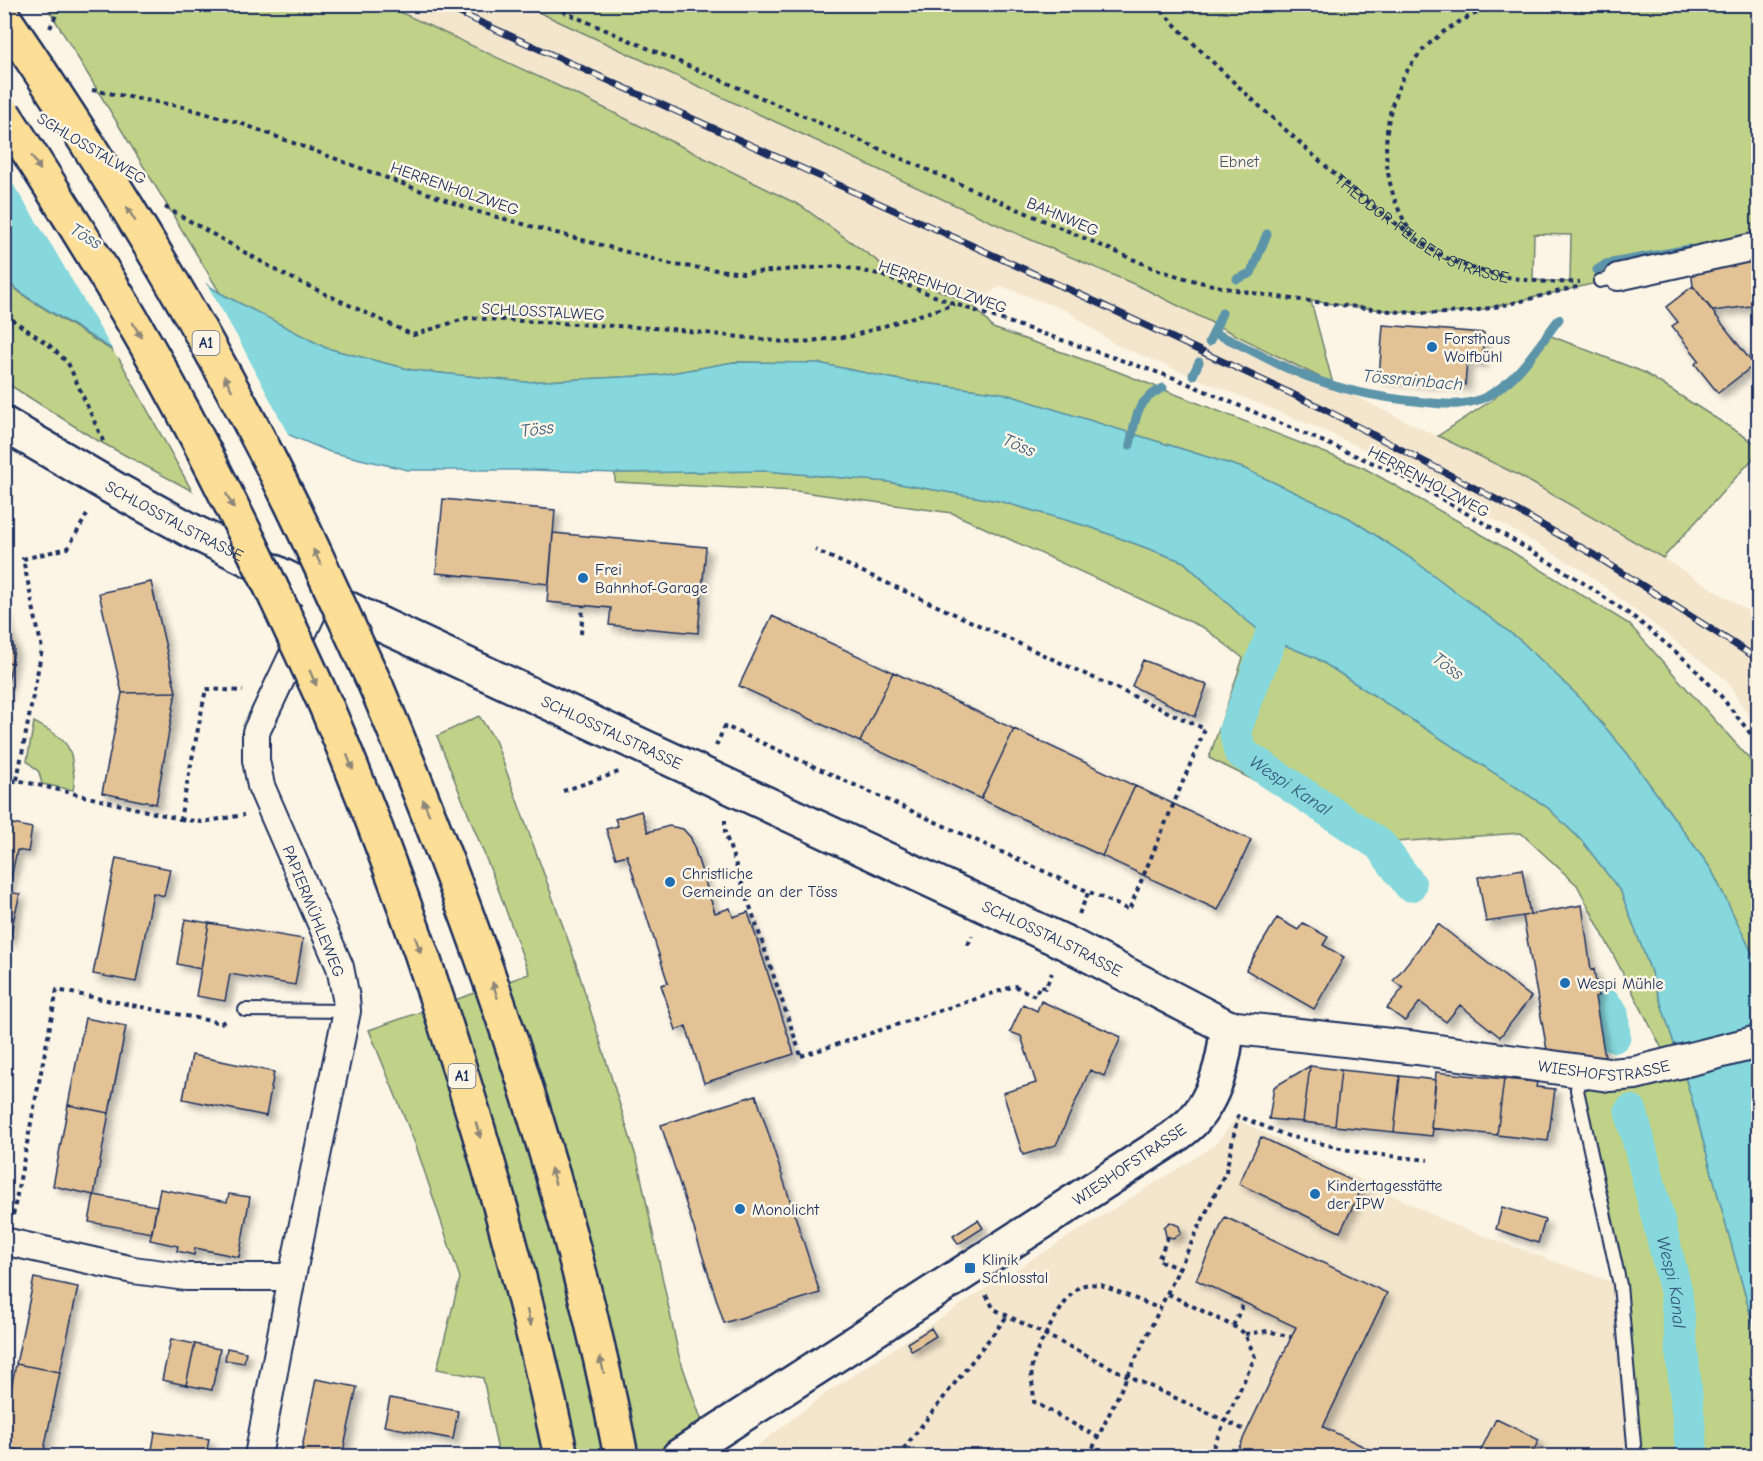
<svg xmlns="http://www.w3.org/2000/svg" width="1763" height="1461" font-family="'Comic Neue',sans-serif">
  <style>
    .built { fill: #f4e6cd }
    .green { fill: #c0d287; stroke: #6e8072; stroke-width: 1.5; fill-rule: evenodd }
    .water { fill: #86d8dc; stroke: #5b94aa; stroke-width: 1.5 }
    .pier { fill: #fcf5e5 }
    .lines { fill: none; stroke-linecap: round; stroke-linejoin: round }
    .stream { stroke: #5b94aa; stroke-width: 9 }
    .canal { stroke: #86d8dc; stroke-width: 33 }
    .building { fill: #e3c396; stroke: #1b2f5e; stroke-width: 1.5; filter: url(#shadow) }
    .service-casing { stroke: #1b2f5e; stroke-width: 16 }
    .minor-casing { stroke: #1b2f5e; stroke-width: 30 }
    .tertiary-casing { stroke: #1b2f5e; stroke-width: 36 }
    .secondary-casing { stroke: #1b2f5e; stroke-width: 38 }
    .motorway-casing { stroke: #1b2f5e; stroke-width: 38 }
    .path { stroke: #1b2f5e; stroke-width: 4; stroke-dasharray: 4.5 4.5; stroke-linecap: butt }
    .service { stroke: #fcf5e5; stroke-width: 12 }
    .minor { stroke: #fcf5e5; stroke-width: 26 }
    .tertiary { stroke: #fcf5e5; stroke-width: 32 }
    .secondary { stroke: #fcf5e5; stroke-width: 33 }
    .motorway { stroke: #fcde96; stroke-width: 33 }
    .rail-casing { stroke: #1b2f5e; stroke-width: 7 }
    .rail { stroke: #fcf5e5; stroke-width: 4.5; stroke-dasharray: 14; stroke-linecap: butt }
    .motorway-bridge-casing { stroke: #1b2f5e; stroke-width: 38; stroke-linecap: butt }
    .motorway-bridge { stroke: #fcde96; stroke-width: 33 }
    .oneway { fill: #8c867a }
    .poi-dot { fill: #1f6fb2; stroke: #fcf5e5; stroke-width: 2 }
    .labels { text-anchor: middle; stroke-width: 5; stroke-linejoin: round; paint-order: stroke }
    .shield { fill: #fcf5e5; stroke: #5e6a86; stroke-width: 1.5 }
    .shield-label { font-size: 15px; font-weight: bold; fill: #1b2f5e }
    .street-label { font-size: 16px; fill: #1b2f5e; stroke: #fcf5e5 }
    .park-label { font-size: 16px; fill: #445868; stroke: #fcf5e5 }
    .poi-label { font-size: 16px; fill: #1b2f5e; stroke: #fcf5e5; text-anchor: start }
    .water-label { font-size: 18px; font-style: italic; fill: #36597e; stroke: #fcf5e5 }
  </style>
  <defs>
    <filter id="shadow"><feDropShadow dx="5.5" dy="5.5" stdDeviation="3" flood-color="#0004"/></filter>
  </defs>
  <rect width="100%" height="100%" fill="#fcf5e5"/>
  <filter id="ink" filterUnits="userSpaceOnUse"><feTurbulence type="fractalNoise" baseFrequency=".0167" numOctaves="2"/><feDisplacementMap in="SourceGraphic" scale="12" xChannelSelector="R" yChannelSelector="G"/><feConvolveMatrix kernelMatrix="1 2 1 2 8 2 1 2 1" color-interpolation-filters="sRGB"/></filter>
  <g filter="url(#ink)">
    <path class="built" d="M 385,5 L 523,5 L 1022,236 L 1143,288 L 1387,412 L 1518,475 L 1609,525 L 1758,617 L 1758,731 L 1726,680 L 1584,571 L 1410,471 L 1325,431 L 1116,345 L 1067,311 L 1001,286 L 972,304 L 890,270 L 801,206 L 586,99 Z
      M 1238,1116 L 1240,1121 L 1454,1225 L 1620,1285 L 1635,1456 L 744,1456 L 829,1391 L 983,1290 L 1214,1146 Z"/>
    <path class="green" d="M 46,5 L 385,5 L 586,99 L 801,206 L 890,270 L 972,304 L 993,328 L 1116,371 L 1364,468 L 1509,550 L 1629,624 L 1747,756 L 1758,773 L 1758,965 L 1711,869 L 1627,753 L 1579,697 L 1521,641 L 1412,559 L 1349,518 L 1243,468 L 1002,393 L 900,380 L 818,363 L 734,362 L 660,375 L 525,382 L 412,370 L 326,348 L 220,293 Z
      M 523,5 L 1758,5 L 1758,246 L 1475,311 C 1420,317 1366,308 1311,301 L 1333,384 L 1143,288 L 1022,236 ZM 1534,234 L 1571,235 L 1570,282 L 1533,280 Z
      M 4,280 L 27,298 L 116,353 L 192,491 L 93,438 L 5,382 Z
      M 1546,334 L 1643,372 L 1758,445 L 1758,453 L 1663,558 L 1518,475 L 1438,436 L 1495,398 Z
      M 766,471 L 888,482 L 999,501 L 1090,527 L 1184,562 L 1240,615 L 1270,639 L 1316,658 L 1547,807 L 1583,842 L 1621,892 L 1650,969 L 1691,1096 L 1758,1342 L 1758,1456 L 1635,1456 L 1620,1285 L 1579,1072 L 1670,1064 L 1577,885 L 1521,833 L 1381,843 L 1209,758 L 1243,658 L 1204,628 L 952,513 L 796,491 L 615,482 L 615,473 Z
      M 479,716 L 495,740 L 571,948 L 638,1163 L 679,1356 L 714,1456 L 499,1456 L 483,1378 L 437,1369 L 460,1278 L 416,1146 L 369,1030 L 529,974 L 499,891 L 437,736 Z
      M 34,722 C 51,731 71,740 72,761 C 73,772 76,780 73,790 L 42,784 L 39,772 L 27,761 Z"/>
    <path class="water" d="M 4,151 L 220,293 L 326,348 L 412,370 L 525,382 L 660,375 L 734,362 L 818,363 L 900,380 L 1002,393 L 1243,468 L 1349,518 L 1412,559 L 1521,641 L 1579,697 L 1627,753 L 1711,869 L 1758,965 L 1758,1342 L 1691,1096 L 1650,969 L 1621,892 L 1583,842 L 1547,807 L 1316,658 L 1270,639 L 1240,615 L 1184,562 L 1090,527 L 999,501 L 888,482 L 766,471 L 615,473 L 533,470 L 408,470 L 330,452 L 170,385 L 27,297 L 5,279 Z"/>
    <path class="pier" d="M 4,148 L 203,278 L 238,338 L 290,438 L 168,388 L 116,356 L 52,246 L 4,170 Z"/>
    <g class="lines">
      <path class="stream" d="M 1597,270 L 1606,264 L 1689,249
        M 1237,279 L 1251,273 L 1267,234
        M 1213,334 L 1222,313
        M 1209,342 L 1213,334 L 1216,334 C 1242,344 1266,359 1291,370 C 1334,389 1377,398 1424,402 C 1447,405 1470,407 1491,394 C 1519,378 1539,345 1559,319
        M 1193,375 L 1199,362
        M 1130,445 C 1136,418 1135,401 1163,388"/>
      <g class="canal">
        <path id="s1" d="M 1290,598 L 1270,639 L 1235,730 L 1240,752 L 1380,845 L 1410,885"/>
        <path d="M 1598,997 L 1612,1013 L 1614,1036"/>
        <path id="s2" d="M 1631,1111 L 1676,1291 L 1692,1456"/>
      </g>
    </g>
    <path class="building" d="M 1758,258 L 1758,305 L 1713,311 L 1693,286 L 1691,269 Z
      M 1693,286 L 1754,365 L 1718,393 L 1695,364 L 1699,360 L 1672,326 L 1678,322 L 1666,307 Z
      M 1383,325 L 1484,333 L 1482,362 L 1467,361 L 1465,385 L 1379,378 Z
      M 443,499 L 555,510 L 549,584 L 436,573 Z
      M 553,533 L 706,547 L 698,633 L 609,625 L 611,608 L 547,602 Z
      M 151,582 L 176,692 L 122,693 L 99,593 Z
      M 4,609 L 14,649 L 12,663 L 4,661 Z
      M 772,616 L 893,672 L 860,742 L 739,686 Z
      M 1143,660 L 1207,685 L 1195,717 L 1132,686 Z
      M 4,661 L 12,663 L 4,699 Z
      M 893,672 L 1014,729 L 981,799 L 860,742 Z
      M 176,692 L 156,804 L 102,793 L 122,693 Z
      M 1014,729 L 1135,786 L 1102,856 L 981,799 Z
      M 1135,786 L 1251,840 L 1218,910 L 1102,856 Z
      M 641,811 L 648,832 L 669,826 L 683,829 L 691,838 L 715,913 L 730,908 L 733,917 L 748,912 L 794,1054 L 704,1083 L 686,1026 L 676,1030 L 661,985 L 668,983 L 627,855 L 616,858 L 606,829 L 618,826 L 615,819 Z
      M 4,822 L 32,828 L 28,852 L 17,850 L 8,892 L 20,894 L 14,918 L 4,916 Z
      M 116,858 L 170,869 L 164,896 L 153,893 L 136,982 L 93,974 Z
      M 1522,869 L 1530,915 L 1486,922 L 1478,877 Z
      M 1582,905 L 1591,970 L 1594,969 L 1598,996 L 1595,997 L 1605,1058 L 1547,1050 L 1523,916 Z
      M 4,916 L 14,918 L 10,939 L 4,938 Z
      M 1277,918 L 1298,930 L 1303,923 L 1328,937 L 1323,945 L 1344,957 L 1314,1009 L 1246,970 Z
      M 185,919 L 209,923 L 201,969 L 177,964 Z
      M 209,923 L 303,939 L 295,985 L 230,974 L 225,1001 L 196,996 Z
      M 1438,924 L 1531,997 L 1500,1037 L 1460,1005 L 1446,1022 L 1420,1002 L 1405,1021 L 1387,1008 L 1403,988 L 1393,981 Z
      M 1041,1001 L 1121,1037 L 1104,1076 L 1090,1070 L 1056,1145 L 1023,1155 L 1003,1093 L 1036,1083 L 1021,1036 L 1010,1032 L 1023,1004 L 1037,1011 Z
      M 85,1018 L 126,1026 L 109,1113 L 68,1105 Z
      M 192,1055 L 274,1072 L 266,1116 L 183,1099 Z
      M 1310,1066 L 1341,1070 L 1335,1126 L 1303,1122 Z
      M 1310,1066 L 1303,1122 L 1269,1119 L 1274,1087 Z
      M 1341,1070 L 1400,1076 L 1394,1132 L 1335,1126 Z
      M 1436,1072 L 1504,1079 L 1497,1135 L 1431,1128 Z
      M 1400,1076 L 1436,1080 L 1431,1128 L 1433,1128 L 1432,1136 L 1394,1132 Z
      M 1504,1079 L 1537,1082 L 1536,1087 L 1555,1089 L 1548,1141 L 1497,1135 Z
      M 756,1095 L 820,1293 L 724,1323 L 661,1125 Z
      M 68,1105 L 109,1113 L 94,1195 L 53,1186 Z
      M 1261,1137 L 1363,1186 L 1340,1232 L 1239,1184 Z
      M 160,1189 L 227,1202 L 229,1194 L 250,1197 L 239,1257 L 195,1248 L 194,1255 L 177,1251 L 178,1246 L 150,1240 Z
      M 94,1195 L 157,1206 L 152,1233 L 89,1222 Z
      M 1502,1207 L 1545,1220 L 1538,1243 L 1496,1229 Z
      M 1225,1217 L 1387,1293 L 1323,1427 L 1383,1456 L 1235,1456 L 1296,1327 L 1196,1280 Z
      M 978,1220 L 983,1228 L 958,1244 L 953,1236 Z
      M 1170,1222 L 1179,1226 L 1181,1233 L 1173,1238 L 1166,1236 L 1164,1227 Z
      M 34,1278 L 78,1287 L 60,1372 L 16,1364 Z
      M 931,1328 L 936,1336 L 912,1351 L 907,1343 Z
      M 171,1339 L 195,1344 L 186,1385 L 162,1380 Z
      M 195,1344 L 220,1349 L 212,1390 L 186,1385 Z
      M 227,1348 L 246,1352 L 244,1363 L 225,1360 Z
      M 16,1364 L 60,1372 L 43,1455 L 4,1447 L 4,1422 Z
      M 316,1379 L 357,1387 L 342,1456 L 318,1456 L 301,1453 Z
      M 390,1398 L 458,1411 L 453,1439 L 384,1426 Z
      M 1496,1419 L 1539,1440 L 1532,1453 L 1540,1456 L 1478,1456 Z
      M 155,1432 L 209,1439 L 206,1456 L 151,1456 Z"/>
    <g class="lines">
      <g class="service-casing">
        <path id="service" d="M 1600,281 L 1618,277
          M 245,1010 L 347,1011
          M 1579,1072 L 1577,1090 L 1620,1285 L 1635,1456"/>
      </g>
      <g class="minor-casing">
        <path id="minor" d="M 1618,277 L 1758,246
          M 8,1242 L 133,1270 L 186,1277 L 292,1277
          M 258,1456 L 292,1277 L 347,1011 L 346,998 L 340,967 L 261,786 L 256,760 L 256,732 L 321,595"/>
      </g>
      <g class="tertiary-casing">
        <g id="tertiary">
          <path id="s4" d="M 1227,1027 L 1417,1048 L 1609,1075 L 1635,1073 L 1758,1042"/>
        </g>
      </g>
      <g class="secondary-casing">
        <g id="secondary">
          <path id="s5" d="M 4,424 L 115,489 L 192,531 L 371,620 L 1066,943 L 1227,1027 C 1225,1059 1215,1098 1192,1122 C 1186,1128 1180,1132 1174,1137 L 679,1456"/>
        </g>
      </g>
      <g class="motorway-casing">
        <path id="motorway" d="M 376,686 C 481,935 570,1191 621,1456
          M 327,708 C 429,949 507,1201 561,1456"/>
      </g>
      <g class="path">
        <path d="M 546,4 L 1153,268 C 1216,290 1275,297 1341,305 C 1380,310 1420,316 1460,312 C 1500,309 1541,295 1581,286"/>
        <path id="s3" d="M 1155,4 C 1204,56 1257,104 1310,152 C 1341,180 1371,206 1405,230 C 1418,240 1432,251 1447,258 C 1487,277 1536,284 1580,282"/>
        <path d="M 50,28 L 61,4"/>
        <path d="M 92,90 L 183,107 L 240,123 L 475,211 L 675,265 L 743,273 L 838,266 L 878,274 L 955,304 L 1177,379 L 1394,472 L 1501,533 L 1579,580 L 1635,618 L 1688,662 L 1720,695 L 1758,743"/>
        <path d="M 165,207 L 283,274 L 413,335 L 467,318 L 670,329 L 794,343 L 852,336 L 955,304"/>
        <path d="M 1413,235 C 1371,176 1378,84 1436,38 C 1453,23 1475,14 1496,4"/>
        <path d="M 4,314 L 49,345 L 68,363 L 104,443"/>
        <path d="M 581,634 L 583,606"/>
        <path d="M 716,746 L 725,726 L 1129,910 L 1205,729 L 815,550"/>
        <path d="M 17,780 L 42,649 L 23,559 L 68,548 L 89,511"/>
        <path d="M 4,786 L 17,780 L 180,819 L 206,689 L 243,691"/>
        <path d="M 563,791 L 619,772"/>
        <path d="M 180,819 L 202,822 L 244,815"/>
        <path d="M 725,820 L 725,833 L 802,1059"/>
        <path d="M 1079,914 L 1089,891"/>
        <path d="M 968,945 L 972,936"/>
        <path d="M 801,1056 L 1015,986 L 1035,996 L 1040,985 L 1045,988 L 1052,973"/>
        <path d="M 13,1215 L 57,990 L 221,1023 L 227,1020"/>
        <path d="M 1168,1237 L 1158,1260 L 1180,1269"/>
        <path d="M 1168,1294 L 1239,1329 L 1245,1334 L 1255,1357 L 1209,1456"/>
        <path d="M 986,1295 L 994,1309 L 1128,1376 L 1247,1431"/>
        <path d="M 1233,1326 L 1244,1302"/>
        <path d="M 1245,1334 L 1268,1331 L 1291,1337"/>
        <path d="M 1099,1438 L 1034,1402 C 1034,1391 1030,1376 1032,1365 C 1036,1348 1065,1297 1078,1288 C 1085,1283 1093,1284 1101,1285 L 1161,1309"/>
        <path d="M 898,1456 L 1008,1315"/>
        <path d="M 1028,1456 L 1029,1455 L 1033,1456"/>
        <path d="M 1089,1456 L 1226,1171 L 1238,1116 L 1288,1136 L 1362,1153 L 1428,1160"/>
      </g>
      <use href="#service" class="service"/>
      <use href="#minor" class="minor"/>
      <use href="#tertiary" class="tertiary"/>
      <use href="#secondary" class="secondary"/>
      <use href="#motorway" class="motorway"/>
      <g class="rail-casing">
        <path id="rail" d="M 440,4 L 1081,295 L 1322,408 L 1509,506 L 1596,556 L 1758,659"/>
      </g>
      <use href="#rail" class="rail"/>
      <g class="motorway-bridge-casing">
        <path id="motorway-bridge" d="M 4,18 C 111,174 209,336 292,505 C 321,565 348,626 376,686
          M 4,114 C 60,200 115,288 165,378 C 224,485 276,596 327,708"/>
      </g>
      <use href="#motorway-bridge" class="motorway-bridge"/>
    </g>
    <defs><path id="oneway-solid" d="M-6-.8H1V-3.2L6.5 0L1 3.2V.8H-6Z" transform="scale(1.5)"/></defs>
    <g class="oneway">
      <use href="#oneway-solid" transform="translate(36 163) rotate(58)"/>
      <use href="#oneway-solid" transform="translate(131 214) rotate(-121)"/>
      <use href="#oneway-solid" transform="translate(137 330) rotate(60)"/>
      <use href="#oneway-solid" transform="translate(228 383) rotate(-118)"/>
      <use href="#oneway-solid" transform="translate(230 501) rotate(63)"/>
      <use href="#oneway-solid" transform="translate(317 557) rotate(-116)"/>
      <use href="#oneway-solid" transform="translate(313 678) rotate(66)"/>
      <use href="#oneway-solid" transform="translate(350 762) rotate(68)"/>
      <use href="#oneway-solid" transform="translate(426 807) rotate(-112)"/>
      <use href="#oneway-solid" transform="translate(418 945) rotate(71)"/>
      <use href="#oneway-solid" transform="translate(495 990) rotate(-108)"/>
      <use href="#oneway-solid" transform="translate(478 1130) rotate(74)"/>
      <use href="#oneway-solid" transform="translate(553 1176) rotate(-106)"/>
      <use href="#oneway-solid" transform="translate(529 1318) rotate(76)"/>
      <use href="#oneway-solid" transform="translate(602 1365) rotate(-103)"/>
    </g>
  </g>
  <g class="poi-dot">
    <circle cx="1432" cy="347" r="6"/>
    <circle cx="583" cy="578" r="6"/>
    <circle cx="670" cy="882" r="6"/>
    <circle cx="1565" cy="983" r="6"/>
    <circle cx="1315" cy="1194" r="6"/>
    <circle cx="740" cy="1209" r="6"/>
    <rect x="964" y="1262" width="12" height="12" rx="3"/>
  </g>
  <g class="labels">
    <g class="shield">
      <rect x="192.5" y="331" width="27" height="24" rx="4.5"/>
      <rect x="448.5" y="1064" width="27" height="24" rx="4.5"/>
    </g>
    <g class="shield-label">
      <text x="206" y="348">A1</text>
      <text x="462" y="1081">A1</text>
    </g>
    <g class="street-label">
      <text transform="translate(92 148) rotate(31)" y="6">SCHLOSSTALWEG</text>
      <text transform="translate(455 188) rotate(19)" y="6">HERRENHOLZWEG</text>
      <text transform="translate(1063 216) rotate(23)" y="6">BAHNWEG</text>
      <text dy="6" stroke="none"><textPath href="#s3" startOffset="352">THEODOR-FELBER-STRASSE</textPath></text>
      <text transform="translate(943 286) rotate(19)" y="6">HERRENHOLZWEG</text>
      <text transform="translate(543 311) rotate(3)" y="6">SCHLOSSTALWEG</text>
      <text transform="translate(1429 481) rotate(28)" y="6">HERRENHOLZWEG</text>
      <text dy="6" stroke="none"><textPath href="#s5" startOffset="196">SCHLOSSTALSTRASSE</textPath></text>
      <text dy="6" stroke="none"><textPath href="#s5" startOffset="682">SCHLOSSTALSTRASSE</textPath></text>
      <text transform="translate(314 911) rotate(68)" y="6">PAPIERMÜHLEWEG</text>
      <text dy="6" stroke="none"><textPath href="#s5" startOffset="1168">SCHLOSSTALSTRASSE</textPath></text>
      <text dy="6" stroke="none"><textPath href="#s4" startOffset="380">WIESHOFSTRASSE</textPath></text>
      <text transform="translate(1129 1164) rotate(-34)" y="6">WIESHOFSTRASSE</text>
    </g>
    <g class="park-label">
      <text x="1239" y="167">Ebnet</text>
    </g>
    <g class="poi-label">
      <text x="1444" y="344">Forsthaus<tspan x="1444" dy="18">Wolfbühl</tspan></text>
      <text x="595" y="575">Frei<tspan x="595" dy="18">Bahnhof-Garage</tspan></text>
      <text x="682" y="879">Christliche<tspan x="682" dy="18">Gemeinde an der Töss</tspan></text>
      <text x="1577" y="989">Wespi Mühle</text>
      <text x="1327" y="1191">Kindertagesstätte<tspan x="1327" dy="18">der IPW</tspan></text>
      <text x="752" y="1215">Monolicht</text>
      <text x="982" y="1265">Klinik<tspan x="982" dy="18">Schlosstal</tspan></text>
    </g>
    <g class="water-label">
      <text transform="translate(86 236) rotate(31)" y="6">Töss</text>
      <text transform="translate(1413 380) rotate(5)" y="6">Tössrainbach</text>
      <text transform="translate(537 429) rotate(-7)" y="6">Töss</text>
      <text transform="translate(1019 445) rotate(23)" y="6">Töss</text>
      <text transform="translate(1448 666) rotate(37)" y="6">Töss</text>
      <text dy="6" stroke="none"><textPath href="#s1" startOffset="226">Wespi Kanal</textPath></text>
      <text dy="6" stroke="none"><textPath href="#s2" startOffset="176">Wespi Kanal</textPath></text>
    </g>
  </g>
  <rect width="1763" height="1461" fill="none" stroke="#fcf5e5" stroke-width="24"/>
  <rect x="12" y="12" width="1739" height="1437" fill="none" stroke="#1b2f5e" stroke-width="2" filter="url(#ink)"/>
</svg>
